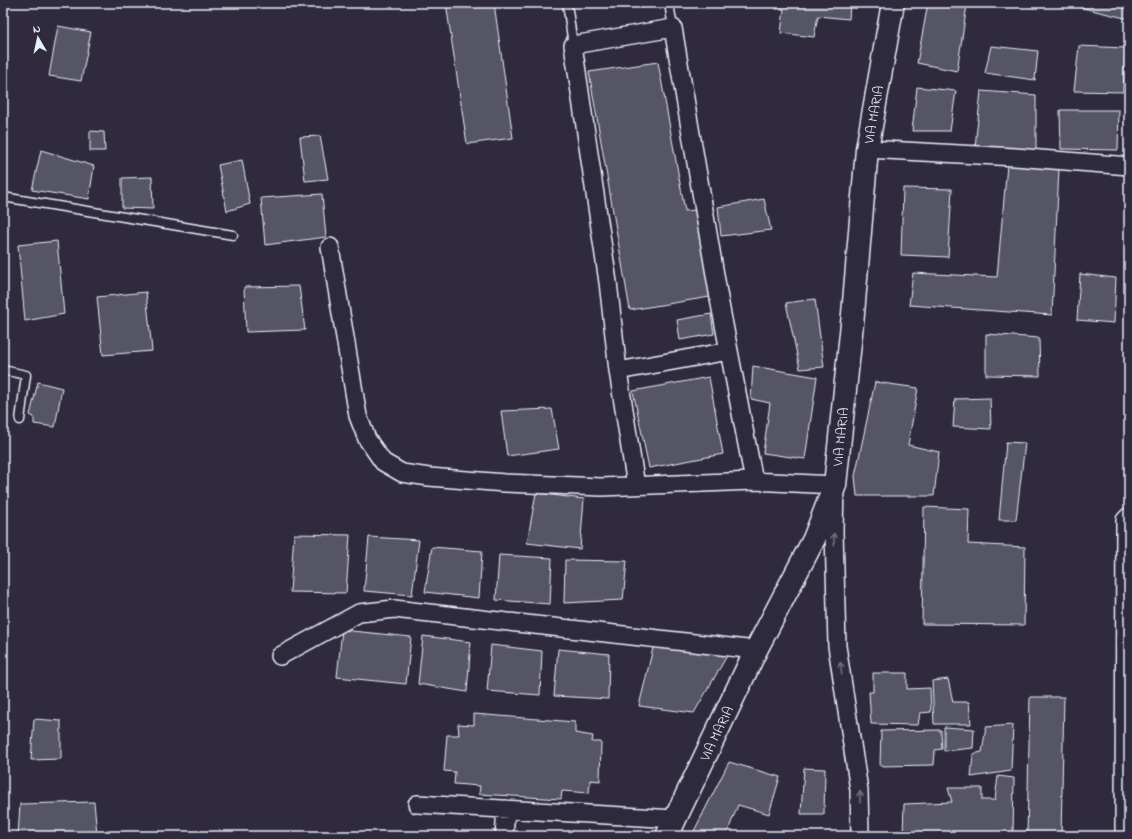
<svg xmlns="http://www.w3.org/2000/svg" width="1132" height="839" font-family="'Indie Flower',sans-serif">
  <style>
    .building { fill: #575565; stroke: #e8f1f8 }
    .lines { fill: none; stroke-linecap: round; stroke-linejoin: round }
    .lane-casing { stroke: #e8f1f8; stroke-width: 11 }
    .street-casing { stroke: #e8f1f8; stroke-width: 20 }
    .secondary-casing { stroke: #e8f1f8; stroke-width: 25 }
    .lane { stroke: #2f2a3d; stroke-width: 8 }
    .street { stroke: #2f2a3d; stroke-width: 17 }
    .secondary { stroke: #2f2a3d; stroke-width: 22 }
    .oneway { stroke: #70707e }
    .labels { text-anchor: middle; stroke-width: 3; stroke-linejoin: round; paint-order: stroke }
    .street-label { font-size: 14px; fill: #e8f1f8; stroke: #2f2a3d }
  </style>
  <rect width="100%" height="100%" fill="#2f2a3d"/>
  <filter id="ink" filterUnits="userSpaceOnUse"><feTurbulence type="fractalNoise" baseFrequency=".025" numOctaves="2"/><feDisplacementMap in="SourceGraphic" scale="8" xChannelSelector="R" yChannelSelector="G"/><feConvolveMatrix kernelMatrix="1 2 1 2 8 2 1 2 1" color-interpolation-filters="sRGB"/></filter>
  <g filter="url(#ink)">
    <path class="building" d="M 446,3 L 494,3 L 513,138 L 467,144 Z
      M 775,3 L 850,3 L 849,19 L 818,16 L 814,37 L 781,33 L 784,9 L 776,9 Z
      M 928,3 L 953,3 L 967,5 L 957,71 L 917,63 Z
      M 1062,3 L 1129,3 L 1129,19 Z
      M 58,26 L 91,32 L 81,81 L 49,76 Z
      M 991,46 L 1038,51 L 1035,80 L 985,73 Z
      M 1079,46 L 1125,48 L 1123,92 L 1074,91 Z
      M 658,62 L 685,211 L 695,210 L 710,297 L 630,310 L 589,72 Z
      M 917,87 L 956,91 L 950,131 L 912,131 Z
      M 981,91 L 1036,95 L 1036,150 L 975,147 Z
      M 1060,110 L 1119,110 L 1118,150 L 1061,149 Z
      M 90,131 L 104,132 L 105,151 L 90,151 Z
      M 320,136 L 328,179 L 305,181 L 300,137 Z
      M 41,150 L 94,166 L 89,199 L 32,190 Z
      M 242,160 L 250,204 L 227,211 L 218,165 Z
      M 1007,165 L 1059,169 L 1052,315 L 909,305 L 913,273 L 997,277 Z
      M 152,177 L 153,209 L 122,208 L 122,178 Z
      M 903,188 L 952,189 L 948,257 L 901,255 Z
      M 322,194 L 326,237 L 265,245 L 261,198 Z
      M 764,199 L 771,230 L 721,236 L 718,207 Z
      M 57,241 L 64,314 L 25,321 L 18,245 Z
      M 1080,274 L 1116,278 L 1114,323 L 1077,320 Z
      M 299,286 L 305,330 L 246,332 L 244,287 Z
      M 146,292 L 152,351 L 103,355 L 97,297 Z
      M 815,299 L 824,367 L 800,369 L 786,303 Z
      M 711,314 L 714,334 L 680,340 L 677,320 Z
      M 986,334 L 1039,338 L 1040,376 L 986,375 Z
      M 753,366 L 817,377 L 805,459 L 763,453 L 770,403 L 751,399 Z
      M 709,377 L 723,454 L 649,468 L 633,391 Z
      M 38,382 L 62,388 L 55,427 L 34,424 L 34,417 L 30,415 Z
      M 875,382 L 918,388 L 908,445 L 939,452 L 934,496 L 857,496 L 855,476 Z
      M 990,398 L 991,429 L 953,427 L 955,399 Z
      M 552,409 L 559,449 L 507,456 L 501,411 Z
      M 1006,442 L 1025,443 L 1016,520 L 999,520 Z
      M 536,493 L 584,499 L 580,549 L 527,543 Z
      M 924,507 L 969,509 L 968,544 L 1025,547 L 1024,625 L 922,624 Z
      M 294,534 L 350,535 L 346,593 L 290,592 Z
      M 369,537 L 419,540 L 412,595 L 364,591 Z
      M 432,547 L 482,551 L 479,598 L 425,592 Z
      M 499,555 L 552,558 L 550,604 L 496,600 Z
      M 565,560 L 627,561 L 623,600 L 564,603 Z
      M 342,630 L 411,637 L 406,684 L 337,677 Z
      M 423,636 L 471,642 L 467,692 L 418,684 Z
      M 654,644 L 728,654 L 694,713 L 639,706 Z
      M 491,645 L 542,651 L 540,695 L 487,691 Z
      M 558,649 L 609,654 L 608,699 L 554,696 Z
      M 873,673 L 907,673 L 907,689 L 930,688 L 931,712 L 920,713 L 918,725 L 871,724 L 869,692 L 873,692 Z
      M 948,679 L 953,702 L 969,702 L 971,724 L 934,724 L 932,681 Z
      M 1030,697 L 1064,697 L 1061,836 L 1027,836 Z
      M 474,714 L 575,722 L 575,733 L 593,736 L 592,742 L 601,742 L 600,781 L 590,780 L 589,793 L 562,791 L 561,799 L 479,794 L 480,786 L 454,784 L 455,772 L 444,771 L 447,735 L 459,735 L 458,724 L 474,725 Z
      M 34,719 L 61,721 L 61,759 L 31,760 Z
      M 1013,725 L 1011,771 L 971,777 L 973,754 L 982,752 L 986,727 Z
      M 944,727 L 974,729 L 973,748 L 944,751 Z
      M 941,730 L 942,749 L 935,750 L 934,765 L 880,766 L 881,731 Z
      M 729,762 L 780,777 L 769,814 L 738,805 L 726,836 L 692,835 Z
      M 804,768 L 825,769 L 824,814 L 801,814 Z
      M 998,776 L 1014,778 L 1013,836 L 903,836 L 904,804 L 952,802 L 948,788 L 982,788 L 982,800 L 995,800 Z
      M 94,802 L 97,834 L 66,836 L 18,836 L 20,804 Z"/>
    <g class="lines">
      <g class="lane-casing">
        <path id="lane" d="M 567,3 L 573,45
          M 669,3 L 673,28
          M 3,197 L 233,235
          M 3,370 L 26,375 L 20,420"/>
      </g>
      <g class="street-casing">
        <path id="street" d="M 867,149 L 1015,157 L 1129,166
          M 330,247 L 358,416 L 367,439 L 383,462 L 402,473 L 429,477 L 505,483 L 601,487 L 754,481 L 835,485 L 834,531 L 837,646 L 859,790 L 860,836
          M 618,371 L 729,351
          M 636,486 L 618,371 L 608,282 L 573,45 L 673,28 L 720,304 L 754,481
          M 280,656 L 359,613 L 394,609 L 756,650
          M 417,804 L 675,819
          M 504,836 L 506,809
          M 1124,836 L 1125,520 L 1129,516"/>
      </g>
      <g class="secondary-casing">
        <g id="secondary">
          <path id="s1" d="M 667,836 L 756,650 L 814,539 L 835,485 L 853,314 L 867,149 L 893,3"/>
        </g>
      </g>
      <use href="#lane" class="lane"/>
      <use href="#street" class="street"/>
      <use href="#secondary" class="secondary"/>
    </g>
    <defs><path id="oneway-shaft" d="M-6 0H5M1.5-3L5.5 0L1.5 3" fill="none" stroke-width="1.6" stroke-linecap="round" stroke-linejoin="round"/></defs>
    <g class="oneway">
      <use href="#oneway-shaft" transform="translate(834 539) rotate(-92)"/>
      <use href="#oneway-shaft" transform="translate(841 668) rotate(-98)"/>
      <use href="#oneway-shaft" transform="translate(860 797) rotate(-91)"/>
    </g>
  </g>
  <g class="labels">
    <g class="street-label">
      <text dy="5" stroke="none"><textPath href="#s1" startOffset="762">VIA MARIA</textPath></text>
      <text dy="5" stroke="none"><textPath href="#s1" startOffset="438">VIA MARIA</textPath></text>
      <text dy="5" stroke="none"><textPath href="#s1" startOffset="114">VIA MARIA</textPath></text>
    </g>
  </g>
  <rect width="1132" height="839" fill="none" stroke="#2f2a3d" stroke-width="16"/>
  <rect x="8" y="8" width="1116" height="823" fill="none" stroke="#e8f1f8" stroke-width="1.5" filter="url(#ink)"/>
  <g transform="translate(38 38) rotate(351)" stroke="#2f2a3d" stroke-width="3" paint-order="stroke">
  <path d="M0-3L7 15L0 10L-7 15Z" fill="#e8f1f8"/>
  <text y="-6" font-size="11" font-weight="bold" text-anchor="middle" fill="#e8f1f8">N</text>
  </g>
</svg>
